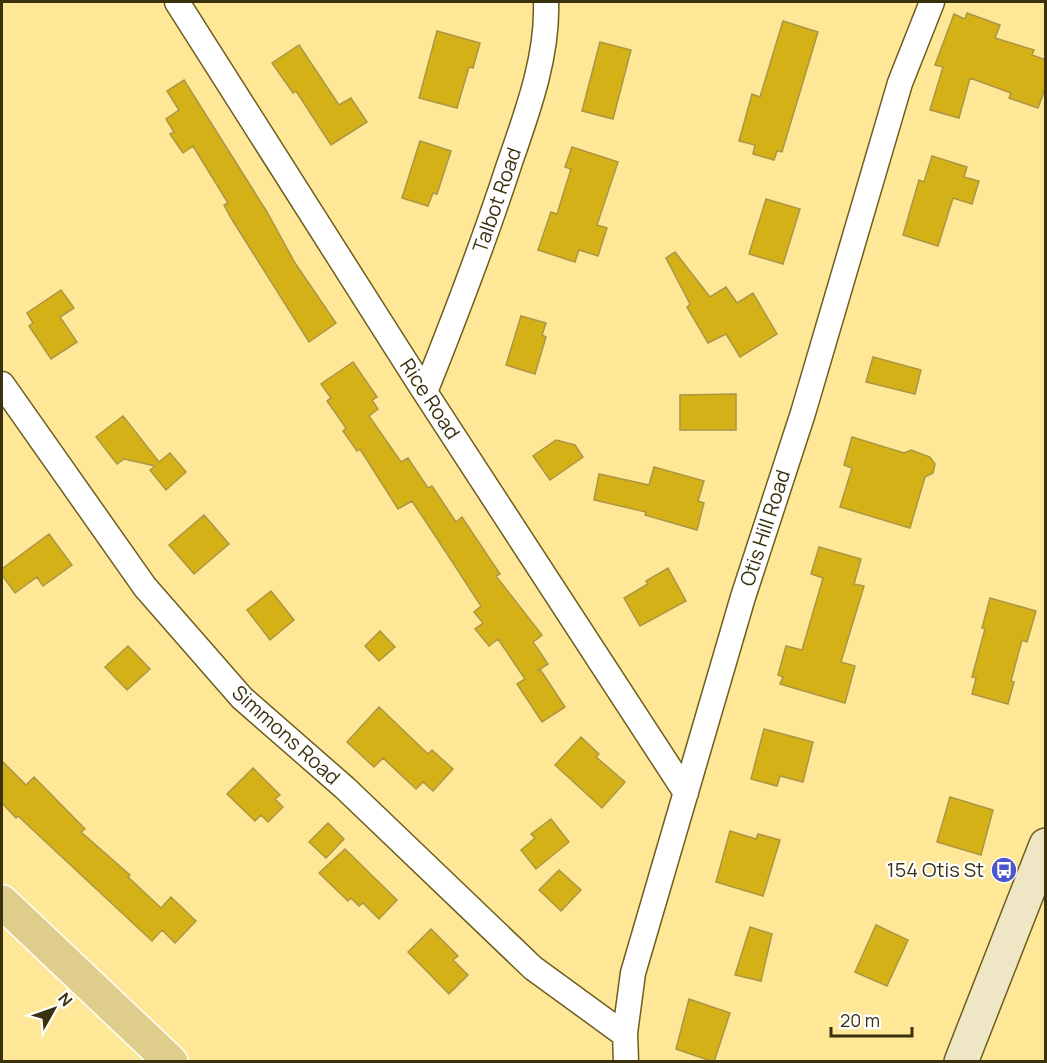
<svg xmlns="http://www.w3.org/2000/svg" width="1047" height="1063" font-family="Manrope,sans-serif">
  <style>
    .building { fill: #d4b116; stroke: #ac9645; stroke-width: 1.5 }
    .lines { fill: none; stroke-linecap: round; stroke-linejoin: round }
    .street-casing { stroke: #6d5d1e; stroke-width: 27 }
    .secondary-casing { stroke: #6d5d1e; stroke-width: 36 }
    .primary-casing { stroke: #fff; stroke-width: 36 }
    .street { stroke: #fff; stroke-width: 24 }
    .secondary { stroke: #efe6c5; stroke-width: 33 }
    .primary { stroke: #dfcd8c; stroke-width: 33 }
    .labels { text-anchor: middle; stroke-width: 4.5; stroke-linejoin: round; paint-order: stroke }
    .street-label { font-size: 20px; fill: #3a310f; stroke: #fff }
    .poi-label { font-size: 20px; fill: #3a310f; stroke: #fff; text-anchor: end }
  </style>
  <rect width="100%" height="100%" fill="#fee796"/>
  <path class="building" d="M 967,13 L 1000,25 L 995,38 L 1034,50 L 1032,55 L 1046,60 L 1046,86 L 1038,108 L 1009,98 L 1011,93 L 970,78 L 959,118 L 930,110 L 943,67 L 935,65 L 954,14 L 965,19 Z
    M 783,21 L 818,32 L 782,152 L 777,151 L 774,160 L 753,154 L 755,145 L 739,141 L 752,94 L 760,97 Z
    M 437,31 L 480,43 L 473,68 L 469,67 L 457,108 L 419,98 Z
    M 600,42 L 631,50 L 613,119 L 582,111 Z
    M 299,45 L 339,105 L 351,98 L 367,122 L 331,145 L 296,91 L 293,93 L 272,63 Z
    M 184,80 L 267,212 L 295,263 L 336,323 L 309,342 L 231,218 L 224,205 L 228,203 L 193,146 L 183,153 L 170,134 L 174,132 L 166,119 L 179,110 L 167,91 Z
    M 420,141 L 451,151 L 437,194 L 433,193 L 428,206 L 402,198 Z
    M 572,147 L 618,162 L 597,225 L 607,228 L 598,256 L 579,250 L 575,262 L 538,250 L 551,212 L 557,214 L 571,169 L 565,167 Z
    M 932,156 L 967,167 L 964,177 L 979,181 L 972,204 L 953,198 L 938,246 L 903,235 L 919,180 L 924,182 Z
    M 766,199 L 800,209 L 783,264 L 749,254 Z
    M 675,252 L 710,297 L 726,287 L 737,303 L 753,293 L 777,334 L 740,357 L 726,334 L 708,343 L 687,307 L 690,304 L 666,258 Z
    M 61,290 L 74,308 L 60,317 L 77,342 L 51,359 L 29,326 L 33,323 L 27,313 Z
    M 521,316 L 546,323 L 542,335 L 546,337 L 535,374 L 506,365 Z
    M 873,357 L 921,370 L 915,394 L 866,382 Z
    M 353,362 L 377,397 L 372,400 L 378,409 L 369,416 L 401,462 L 408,458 L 428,488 L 432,486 L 456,522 L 462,517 L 500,574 L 496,576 L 542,635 L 533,642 L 548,664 L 537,671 L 540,669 L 565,707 L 542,722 L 517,684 L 525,679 L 498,639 L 489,646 L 475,629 L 483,623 L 474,612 L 481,606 L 436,537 L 412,501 L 398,509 L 360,449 L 357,451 L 343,431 L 346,428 L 327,401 L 331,398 L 321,384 Z
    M 736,394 L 736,430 L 680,430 L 680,395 Z
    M 123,416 L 159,462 L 170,453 L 186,472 L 166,490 L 150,470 L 155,466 L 124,459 L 117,464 L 96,437 Z
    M 852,437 L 904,453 L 911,450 L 930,457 L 935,464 L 933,473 L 925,477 L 910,528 L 840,507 L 852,468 L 844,465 Z
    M 556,440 L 575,445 L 583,457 L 550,480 L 533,456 Z
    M 654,467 L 704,481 L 698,501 L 704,503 L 697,530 L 645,515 L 646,512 L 594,500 L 599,474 L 649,485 Z
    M 204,515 L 229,544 L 194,574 L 169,545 Z
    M 49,534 L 72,565 L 43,586 L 37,577 L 15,593 L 2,575 L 2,569 Z
    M 819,547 L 861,559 L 854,584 L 864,586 L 841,662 L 855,666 L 845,703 L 780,684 L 783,677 L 778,675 L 786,646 L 802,650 L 823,578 L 811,574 Z
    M 668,568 L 686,601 L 640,626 L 624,598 L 648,584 L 646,581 Z
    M 271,591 L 294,620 L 270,640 L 247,610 Z
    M 990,598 L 1036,611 L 1027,642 L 1022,640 L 1011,681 L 1014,682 L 1008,704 L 972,694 L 976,678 L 972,677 L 985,629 L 982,628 Z
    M 380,631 L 395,647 L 379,661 L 365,646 Z
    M 128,646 L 150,669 L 127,690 L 105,667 Z
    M 379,707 L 428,754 L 432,750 L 453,769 L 433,791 L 423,782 L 416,789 L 383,758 L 374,767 L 347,742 Z
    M 764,729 L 813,742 L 803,782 L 780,776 L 777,786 L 751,779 Z
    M 581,737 L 599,754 L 596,757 L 625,782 L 602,808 L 555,765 Z
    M 2,761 L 26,785 L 34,777 L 85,829 L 81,832 L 130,875 L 128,877 L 161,908 L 171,897 L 196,921 L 175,943 L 162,930 L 152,941 L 18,816 L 16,818 L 2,803 Z
    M 253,768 L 280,795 L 275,799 L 283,807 L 268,822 L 261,815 L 255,821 L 227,794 Z
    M 950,797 L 993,810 L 981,855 L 937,842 Z
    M 551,819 L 569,842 L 536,869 L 521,850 L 535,838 L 531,834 Z
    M 328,823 L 344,839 L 326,858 L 309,842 Z
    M 730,831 L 756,839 L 758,834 L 780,840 L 763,896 L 716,882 Z
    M 345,849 L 397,900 L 379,919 L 363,903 L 359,906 L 351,898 L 348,901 L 319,873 Z
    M 559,870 L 581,890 L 561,911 L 539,890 Z
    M 876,925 L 908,940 L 887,986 L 855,972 Z
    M 750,927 L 772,934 L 761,981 L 735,975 Z
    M 431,929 L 458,956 L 453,960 L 468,975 L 449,994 L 408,952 Z
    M 689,999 L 730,1013 L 714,1062 L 676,1049 Z"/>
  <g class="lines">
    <g class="street-casing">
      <path id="street" d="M 177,2 L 419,383 L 686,793
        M 2,384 L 145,587 L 242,698 L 345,788 L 533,968 L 625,1035
        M 425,392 C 455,317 484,242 509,165 C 527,113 548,57 546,2
        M 626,1062 L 625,1033 L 633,973 L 743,597 L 803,413 L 900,83 L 932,2"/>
    </g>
    <g class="secondary-casing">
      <path id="secondary" d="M 961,1062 L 1046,845"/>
    </g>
    <g class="primary-casing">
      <path id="primary" d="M 2,902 L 171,1062"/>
    </g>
    <use href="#street" class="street"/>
    <use href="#secondary" class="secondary"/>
    <use href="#primary" class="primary"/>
  </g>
  <defs>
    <g id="bus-disc" transform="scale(1.35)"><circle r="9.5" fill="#4c56cc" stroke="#fff"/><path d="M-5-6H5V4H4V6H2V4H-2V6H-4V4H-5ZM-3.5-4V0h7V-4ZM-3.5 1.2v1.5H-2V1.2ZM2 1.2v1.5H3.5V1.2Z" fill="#fff"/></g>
  </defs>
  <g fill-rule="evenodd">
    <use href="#bus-disc" x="1004" y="870"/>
  </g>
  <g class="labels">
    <g class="street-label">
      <text transform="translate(497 200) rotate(-71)" y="7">Talbot Road</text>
      <text transform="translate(430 399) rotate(57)" y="7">Rice Road</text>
      <text transform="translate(765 528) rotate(-72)" y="7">Otis Hill Road</text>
      <text transform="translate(286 735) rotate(42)" y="7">Simmons Road</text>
    </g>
    <g class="poi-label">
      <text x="984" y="877">154 Otis St</text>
    </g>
  </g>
  <rect width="1047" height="1063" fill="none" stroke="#3a310f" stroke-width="6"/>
  <g transform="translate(54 1009) rotate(50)" stroke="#ffffff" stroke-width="4.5" paint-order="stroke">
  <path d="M0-4.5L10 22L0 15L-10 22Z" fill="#3a310f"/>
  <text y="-9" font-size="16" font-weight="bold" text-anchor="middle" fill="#3a310f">N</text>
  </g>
  <path d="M831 1027v9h81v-9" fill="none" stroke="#3a310f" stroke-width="3"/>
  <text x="840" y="1027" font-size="18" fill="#3a310f" stroke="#ffffff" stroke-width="4.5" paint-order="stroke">20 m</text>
</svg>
